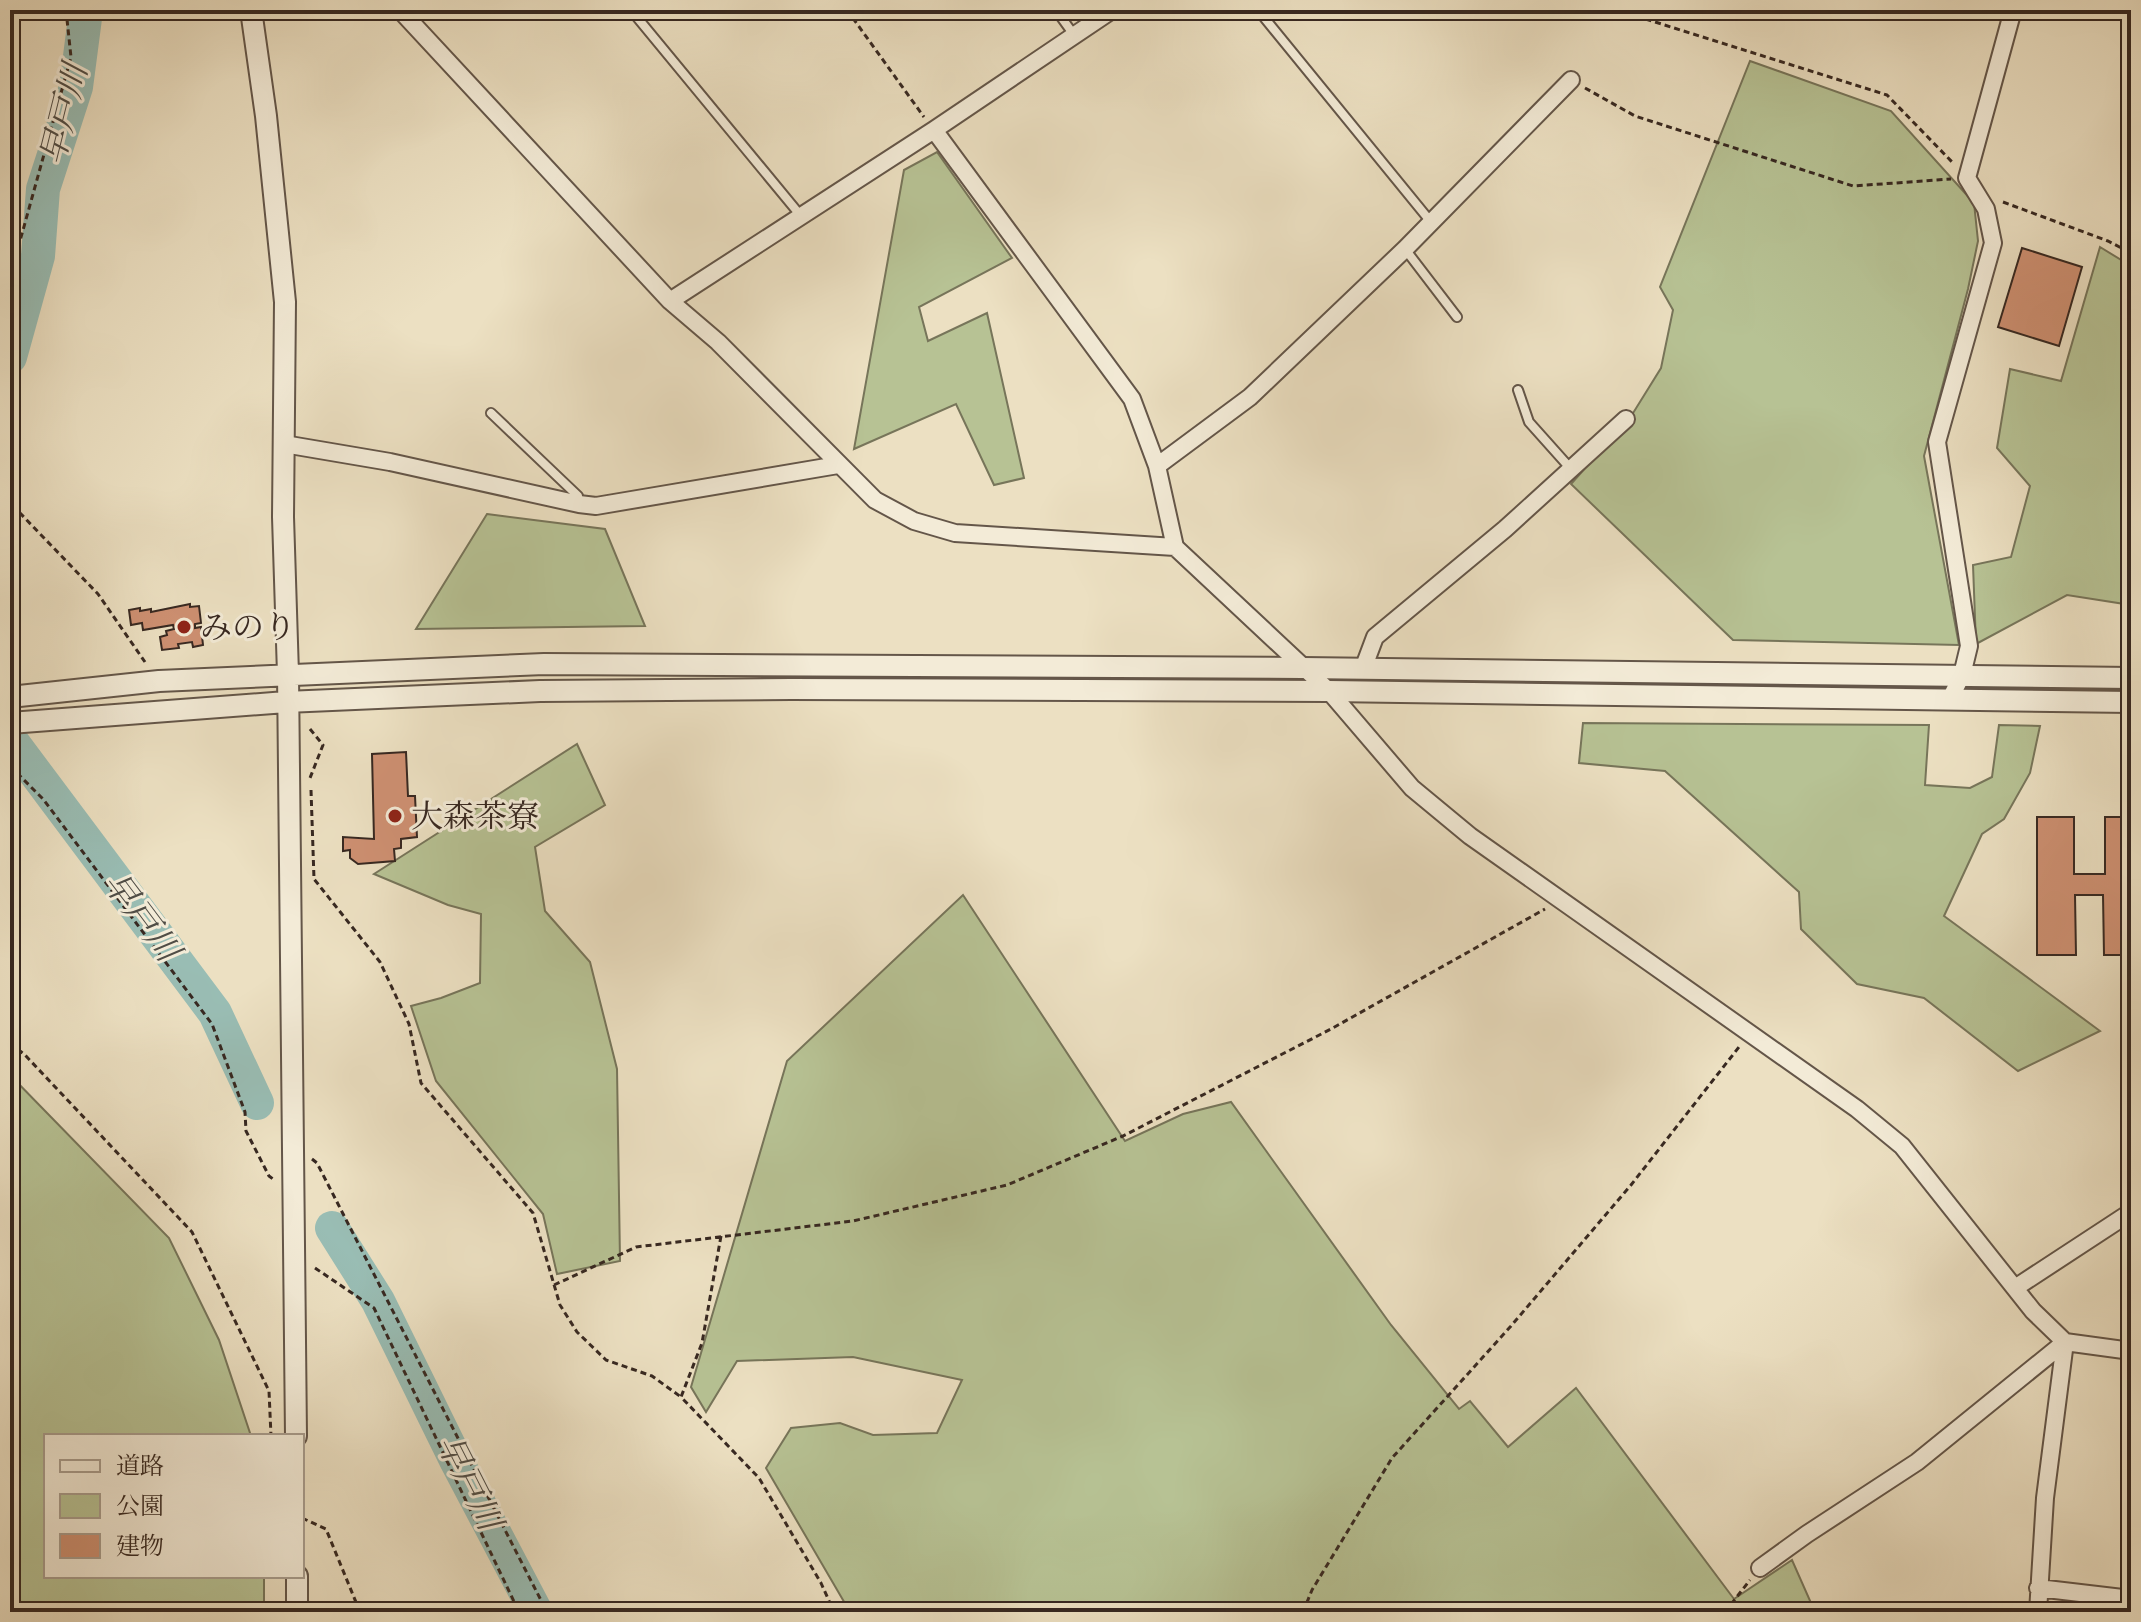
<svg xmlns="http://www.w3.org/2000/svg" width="2141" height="1622" font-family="'IM FELL Great Primer','Noto Serif JP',serif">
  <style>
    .green { fill: #b7c294; stroke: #77755a; stroke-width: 2 }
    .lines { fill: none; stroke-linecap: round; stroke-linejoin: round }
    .river { stroke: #99bdb4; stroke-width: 34 }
    .building { fill: #ce9072; stroke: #372821; stroke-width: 2 }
    .service-casing { stroke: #645649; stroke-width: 12 }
    .minor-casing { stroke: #645649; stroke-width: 20 }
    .tertiary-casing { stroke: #645649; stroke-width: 24 }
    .path { stroke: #372821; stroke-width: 3; stroke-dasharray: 6 4; stroke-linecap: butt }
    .service { stroke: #f3ebd7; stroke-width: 8 }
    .minor { stroke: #f3ebd7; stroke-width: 16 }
    .tertiary { stroke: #f3ebd7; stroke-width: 20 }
    .poi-dot { fill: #8f2418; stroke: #f3ebd7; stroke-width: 3 }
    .labels { text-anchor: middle; stroke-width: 6; stroke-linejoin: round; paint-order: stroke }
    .poi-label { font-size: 32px; fill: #372821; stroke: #f3ebd7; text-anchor: start }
    .water-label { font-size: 34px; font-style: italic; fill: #504d46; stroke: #f3ebd7 }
  </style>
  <rect width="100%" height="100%" fill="#ece0c2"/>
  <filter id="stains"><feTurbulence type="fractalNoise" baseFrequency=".0025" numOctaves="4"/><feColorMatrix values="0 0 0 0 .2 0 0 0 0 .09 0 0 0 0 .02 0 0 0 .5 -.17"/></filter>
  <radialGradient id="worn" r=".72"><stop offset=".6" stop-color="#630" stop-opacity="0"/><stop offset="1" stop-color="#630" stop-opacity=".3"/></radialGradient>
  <path class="green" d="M 1750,61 L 1891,111 L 1974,203 L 1978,241 L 1968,289 L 1924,456 L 1959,645 L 1733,640 L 1571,484 L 1630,418 L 1661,368 L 1673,310 L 1660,287 Z
    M 937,152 L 1012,258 L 919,307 L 928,341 L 987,313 L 1024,478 L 994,485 L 956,404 L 854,449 L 904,170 Z
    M 2100,247 L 2131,266 L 2131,605 L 2067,595 L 1976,644 L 1973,565 L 2011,557 L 2030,486 L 1997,448 L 2010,369 L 2061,381 Z
    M 487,514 L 605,529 L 645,626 L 416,629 Z
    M 1583,723 L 1929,725 L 1925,785 L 1970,788 L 1992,777 L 1999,725 L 2040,726 L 2030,773 L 2004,819 L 1982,834 L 1944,916 L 2100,1031 L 2018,1071 L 1924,998 L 1857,984 L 1801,929 L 1799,892 L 1665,771 L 1579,763 Z
    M 577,744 L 605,805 L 535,847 L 545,911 L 590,962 L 617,1069 L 620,1261 L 557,1274 L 543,1214 L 436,1081 L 411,1006 L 441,998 L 480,983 L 481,914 L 448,905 L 374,874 Z
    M 963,895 L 1125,1141 L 1183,1114 L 1231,1102 L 1391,1325 L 1459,1409 L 1470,1401 L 1508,1447 L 1576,1388 L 1734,1599 L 1792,1560 L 1815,1612 L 850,1612 L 766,1468 L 791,1428 L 840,1423 L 873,1435 L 937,1433 L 962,1380 L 853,1357 L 737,1361 L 706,1412 L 691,1387 L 787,1061 Z
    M 10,1075 L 169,1238 L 219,1340 L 251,1436 L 46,1436 L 46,1576 L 264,1576 L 264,1612 L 10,1612 Z"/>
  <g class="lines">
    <path class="river" d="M 10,357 L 38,256 L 43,189 L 76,87 L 85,18 L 83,10
      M 10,739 L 215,1013 L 257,1103
      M 332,1228 L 378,1301 L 456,1460 L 536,1612"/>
  </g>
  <path class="building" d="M 2022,248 L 2082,267 L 2059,346 L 1998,327 Z
    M 190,604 L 190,607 L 199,606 L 201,623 L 195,624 L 195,628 L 201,627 L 203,645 L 193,647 L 192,642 L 178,644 L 179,648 L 162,650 L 160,637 L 167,635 L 166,631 L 174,629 L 173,625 L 143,630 L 142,623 L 131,625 L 129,610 L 140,608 L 140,611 L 151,609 L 151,612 Z
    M 406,752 L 408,796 L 415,796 L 417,837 L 401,839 L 401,848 L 394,849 L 395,861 L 358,864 L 350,858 L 350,850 L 343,851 L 343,837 L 374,839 L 372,754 Z
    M 2124,787 L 2131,787 L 2131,955 L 2104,955 L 2103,895 L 2075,895 L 2076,955 L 2037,955 L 2037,817 L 2074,817 L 2074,874 L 2105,874 L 2105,817 L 2124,817 Z"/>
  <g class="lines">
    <g class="service-casing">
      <path id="service" d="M 631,10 L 801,216
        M 1056,10 L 1074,35
        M 1258,10 L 1431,222
        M 1405,249 L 1457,317
        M 1518,390 L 1529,422 L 1571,469
        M 491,413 L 578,496 L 579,503"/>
    </g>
    <g class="minor-casing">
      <path id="minor" d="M 400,10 L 670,301 L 718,342 L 875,500 L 914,521 L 955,533 L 1175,547
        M 934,130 L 1132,399 L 1157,466 L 1175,547 L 1329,691 L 1412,788 L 1470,836 L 1857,1109 L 1902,1146 L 2033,1311 L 2065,1342 L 2131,1351
        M 670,301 L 934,130 L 1112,10
        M 284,444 L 390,462 L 579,504 L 596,506 L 838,465
        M 1157,466 L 1250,397 L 1405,249 L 1571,80
        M 1363,669 L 1375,637 L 1505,529 L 1626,419
        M 1950,699 L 1962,675 L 1969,646 L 1937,442 L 1993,243 L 1986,209 L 1967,178 L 2013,10
        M 2015,1288 L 2131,1212
        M 1760,1568 L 1807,1534 L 1917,1462 L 2065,1342
        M 2038,1588 L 2131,1599
        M 2038,1612 L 2045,1498 L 2065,1342"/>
    </g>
    <g class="tertiary-casing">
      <path id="tertiary" d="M 251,10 L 266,116 L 285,302 L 283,517 L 288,674 L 296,1436
        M 10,697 L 159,681 L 544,664 L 1303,668 L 2131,678
        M 10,723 L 286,702 L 540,691 L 791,689 L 1329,691 L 2131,702
        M 297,1576 L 297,1612"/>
    </g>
    <path class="path" d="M 847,10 L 924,117
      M 1628,10 L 1636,16 L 1887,95 L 1954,164
      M 1585,88 L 1635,116 L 1853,186 L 1951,179
      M 2003,202 L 2108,241 L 2131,253
      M 10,277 L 71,57 L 66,10
      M 10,510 L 19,512 L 98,594 L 145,662
      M 310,729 L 323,745 L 310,778
      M 10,766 L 43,799 L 212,1024 L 245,1112 L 246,1131 L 269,1176 L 273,1179
      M 311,790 L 314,879 L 380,962 L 409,1024 L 421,1083 L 533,1213 L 560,1305 L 577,1332 L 606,1360 L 652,1376 L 681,1397
      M 10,1043 L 25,1055 L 192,1232 L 269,1391 L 271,1436
      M 312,1159 L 317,1163 L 547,1612
      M 721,1236 L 702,1343 L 681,1397 L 759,1478 L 821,1583 L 834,1612
      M 315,1268 L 374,1308 L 519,1612
      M 554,1285 L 636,1247 L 853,1221 L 1007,1185 L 1123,1136 L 1331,1029 L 1545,909
      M 302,1518 L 326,1529 L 360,1612
      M 1303,1612 L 1312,1590 L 1392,1458 L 1511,1326 L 1631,1185 L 1739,1047
      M 1725,1612 L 1750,1580"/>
    <use href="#service" class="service"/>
    <use href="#minor" class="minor"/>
    <use href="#tertiary" class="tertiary"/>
  </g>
  <g class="poi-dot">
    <circle cx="184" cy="627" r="8"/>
    <circle cx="395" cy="816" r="8"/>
  </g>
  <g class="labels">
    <g class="poi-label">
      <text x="200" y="638">みのり</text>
      <text x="411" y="827">大森茶寮</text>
    </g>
    <g class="water-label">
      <text transform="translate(63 114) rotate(-76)" y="12">早戸川</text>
      <text transform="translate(142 916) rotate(53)" y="12">早戸川</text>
      <text transform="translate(470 1482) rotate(63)" y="12">早戸川</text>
    </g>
  </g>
  <rect width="2141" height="1622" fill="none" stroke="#ece0c2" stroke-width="40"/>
  <rect x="12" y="12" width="2117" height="1598" fill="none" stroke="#372821" stroke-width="4"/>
  <rect x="20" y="20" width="2101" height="1582" fill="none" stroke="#372821" stroke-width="2"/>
  <rect x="44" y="1434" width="260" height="144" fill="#f3ebd7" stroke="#a89d8e" stroke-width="2"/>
  <rect x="60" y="1460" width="40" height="12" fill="#f3ebd7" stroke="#a89d8e" stroke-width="2"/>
  <text x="116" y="1474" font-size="24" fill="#372821">道路</text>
  <rect x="60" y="1494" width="40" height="24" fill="#b7c294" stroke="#a89d8e" stroke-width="2"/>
  <text x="116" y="1514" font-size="24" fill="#372821">公園</text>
  <rect x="60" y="1534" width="40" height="24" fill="#ce9072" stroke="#a89d8e" stroke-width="2"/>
  <text x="116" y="1554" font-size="24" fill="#372821">建物</text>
  <rect width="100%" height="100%" filter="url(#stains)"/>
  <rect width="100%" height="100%" fill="url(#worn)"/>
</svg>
